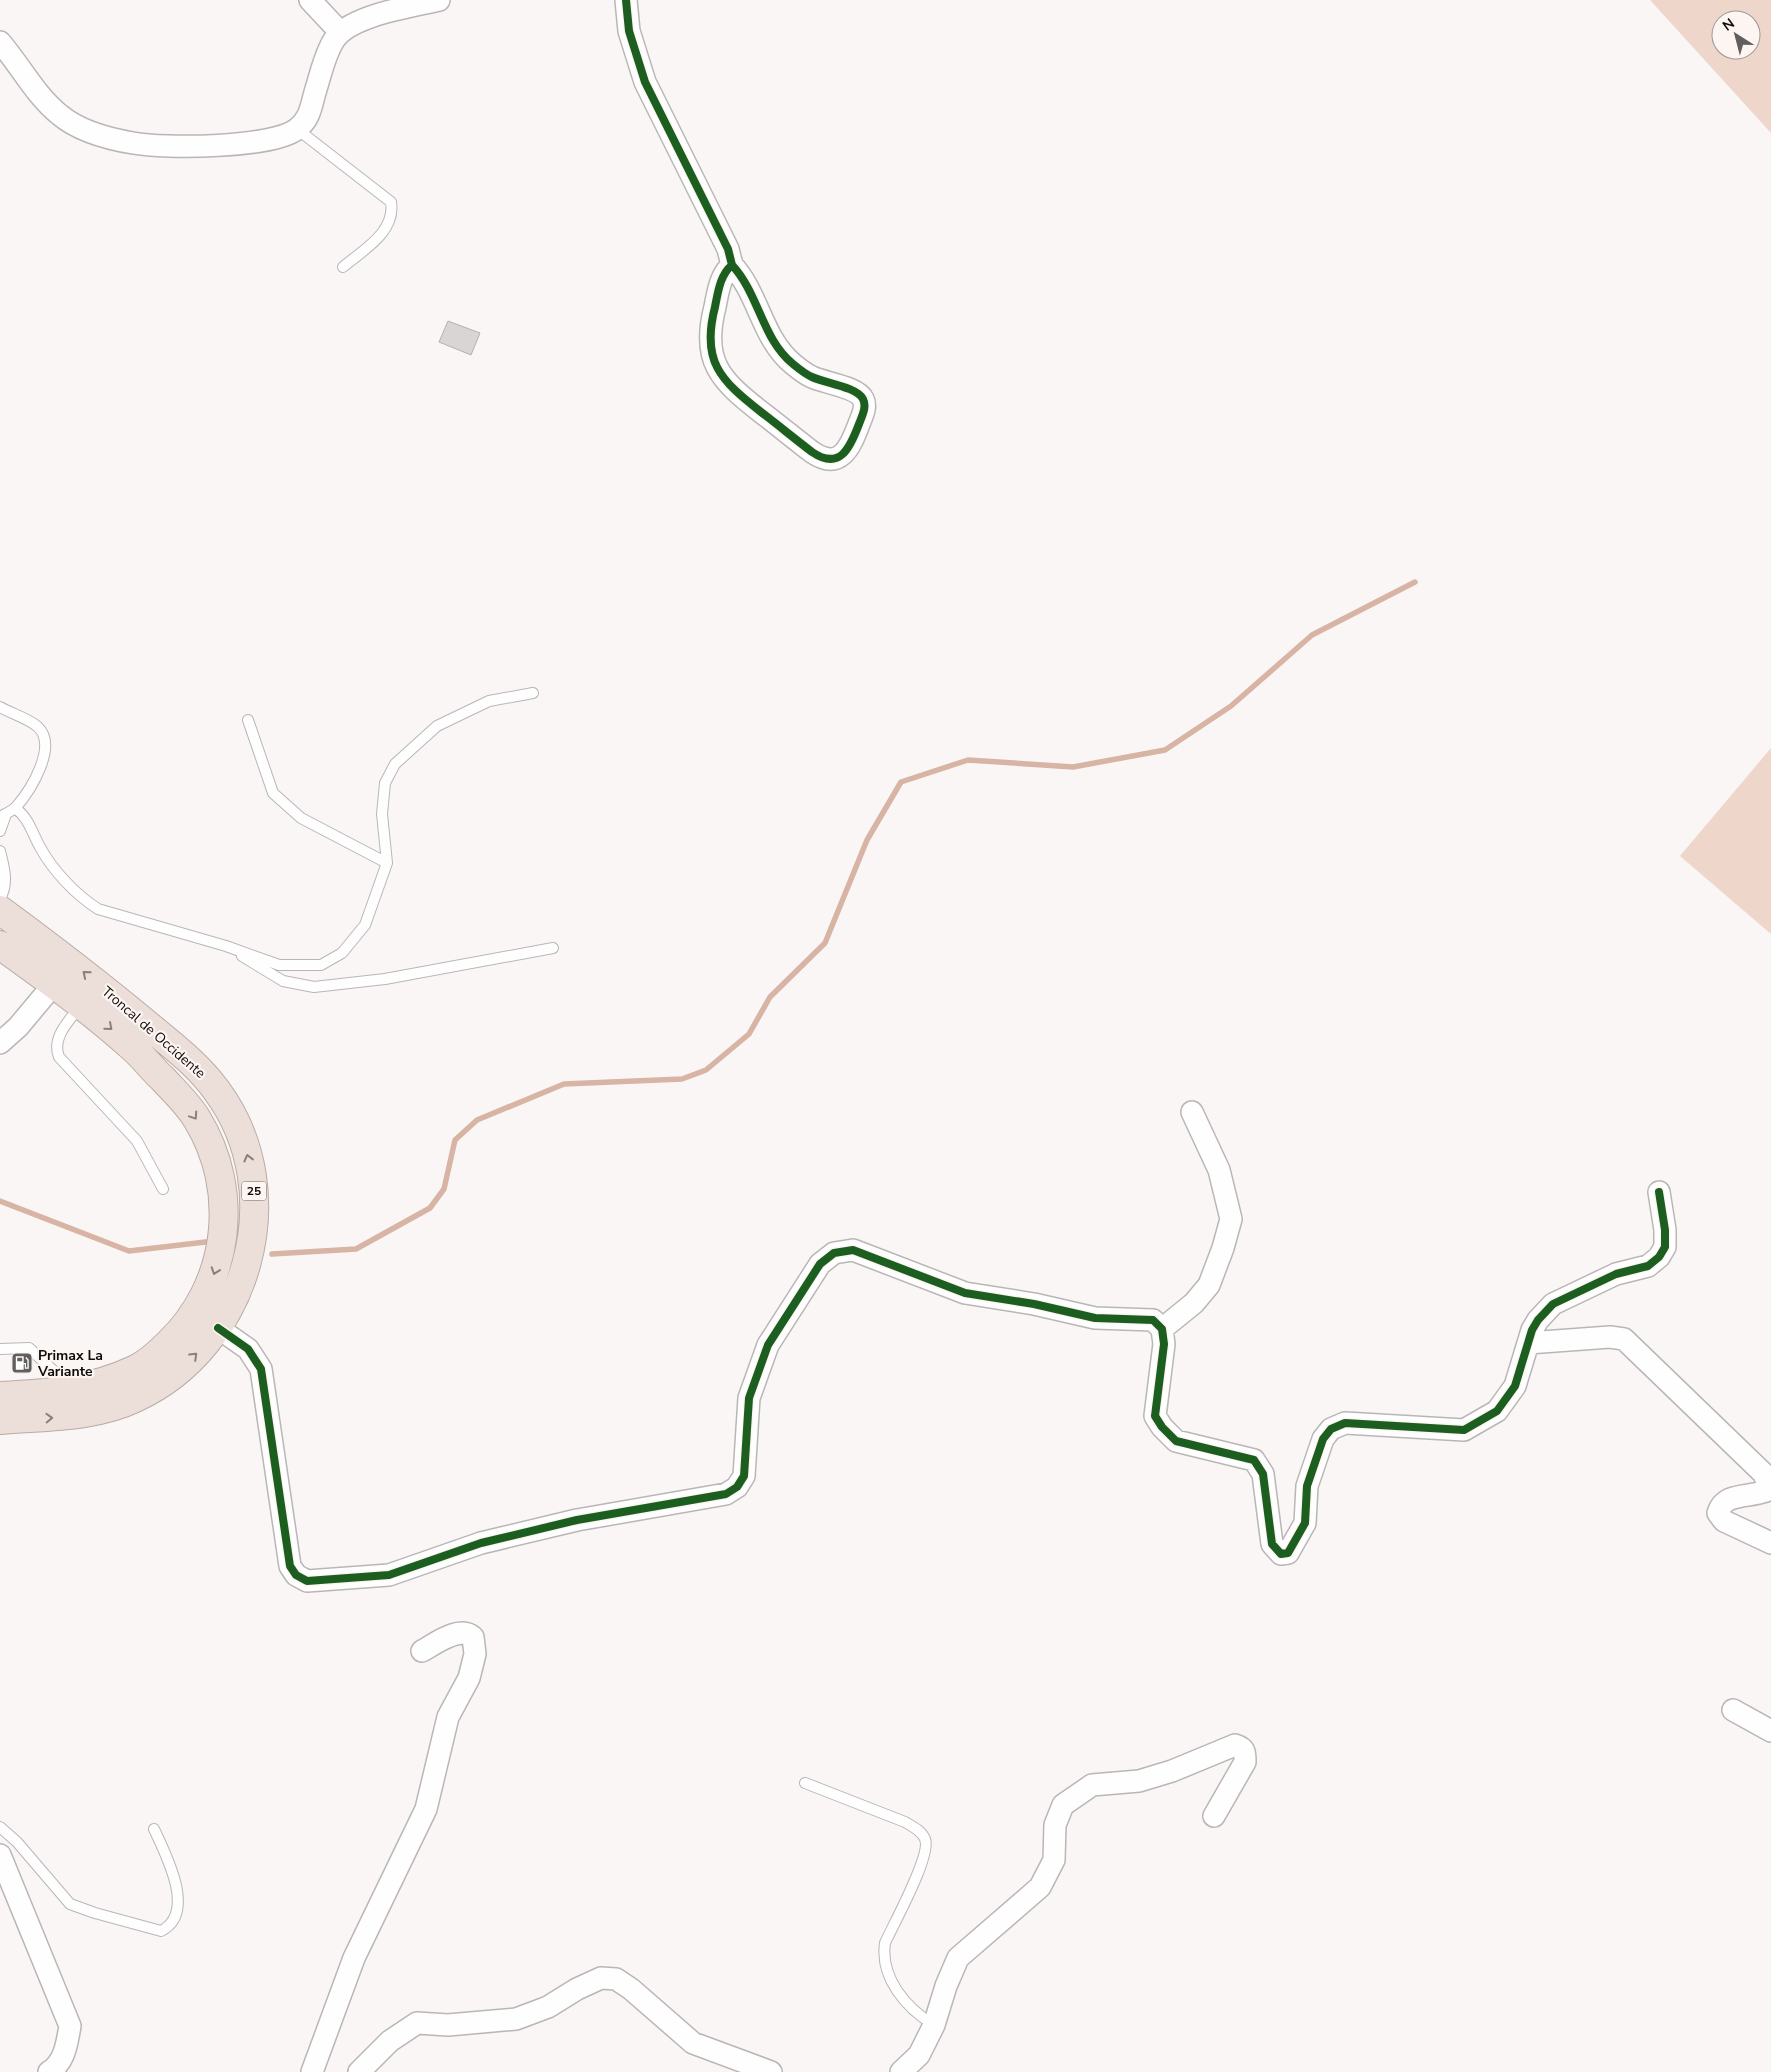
<svg xmlns="http://www.w3.org/2000/svg" width="1771" height="2072" font-family="'Nunito Sans',sans-serif">
  <style>
    .green { fill: #eed6cb; fill-rule: evenodd }
    .lines { fill: none; stroke-linecap: round; stroke-linejoin: round }
    .stream { stroke: #d8b4a5; stroke-width: 5.5 }
    .building { fill: #d9d5d4; stroke: #b5b1b0 }
    .lane-casing { stroke: #bab6b5; stroke-width: 12 }
    .street-casing { stroke: #bab6b5; stroke-width: 24 }
    .highway-casing { stroke: #baaba5; stroke-width: 30 }
    .lane { stroke: #fefefe; stroke-width: 10 }
    .street { stroke: #fefefe; stroke-width: 21 }
    .highway { stroke: #ecded8; stroke-width: 28 }
    .cycleway-casing { stroke: #fdf5f2; stroke-width: 11 }
    .cycleway { stroke: #1b5e20; stroke-width: 8 }
    .oneway { stroke: #89807c }
    .labels { text-anchor: middle; stroke-width: 4.5; stroke-linejoin: round; paint-order: stroke }
    .shield { fill: #fdf5f2; stroke: #575250; stroke-width: 1 }
    .shield-label { font-size: 12px; font-weight: bold; fill: #100c0b }
    .street-label { font-size: 14px; fill: #100c0b; stroke: #fdf5f2 }
    .poi-label { font-size: 14px; font-weight: bold; fill: #100c0b; stroke: #fdf5f2; text-anchor: start }
  </style>
  <rect width="100%" height="100%" fill="#faf6f5"/>
  <path class="green" d="M 1650,0 L 1771,0 L 1771,133 ZM 1721,20 L 1751,20 L 1751,50 L 1721,50 Z
    M 1771,748 L 1771,934 L 1680,856 Z"/>
  <g class="lines">
    <path class="stream" d="M 0,1201 L 129,1251 L 214,1241
      M 272,1254 L 356,1249 L 430,1208 L 444,1189 L 455,1140 L 477,1120 L 564,1084 L 682,1079 L 706,1070 L 749,1034 L 770,997 L 825,943 L 867,840 L 901,782 L 968,760 L 1073,767 L 1165,750 L 1231,706 L 1312,635 L 1415,582"/>
  </g>
  <path class="building" d="M 448,321 L 480,333 L 471,355 L 439,342 Z"/>
  <g class="lines">
    <g class="lane-casing">
      <path id="lane" d="M 297,129 L 391,202 C 396,232 363,250 343,267
        M 0,707 C 12,714 28,718 38,727 C 58,746 31,790 16,807 C 12,811 5,814 0,817
        M 248,720 L 273,793 L 301,818 L 387,863
        M 15,808 C 29,818 32,833 40,847 C 53,871 76,895 98,909 L 226,946 L 279,965 L 321,965 L 342,953 L 365,925 L 387,863 L 382,814 L 385,783 L 395,764 L 437,726 L 489,701 L 533,693
        M 0,831 L 6,814
        M 0,851 C 4,868 9,882 0,899
        M 242,956 L 283,981 L 314,987 L 385,979 L 553,948
        M 81,1005 C 70,1020 51,1037 59,1057 L 137,1141 L 163,1189
        M 0,1349 L 29,1348 L 70,1386
        M 805,1783 L 905,1822 C 912,1826 922,1831 925,1839 C 932,1855 893,1925 885,1943 C 880,1978 906,2008 934,2025
        M 0,1827 L 17,1842 L 70,1904 L 95,1913 L 161,1931 C 197,1913 166,1855 154,1829"/>
    </g>
    <g class="street-casing">
      <path id="street" d="M 310,0 L 340,32
        M 626,0 L 629,31 L 645,82 L 728,249 L 732,265 C 720,275 718,292 715,307 C 701,361 720,380 761,412 C 778,425 795,439 812,452 C 840,471 850,448 859,424 C 862,416 867,407 863,399 C 857,387 825,383 812,377 C 805,374 799,369 793,364 C 762,339 759,294 732,265
        M 0,42 C 20,65 35,95 60,115 C 79,131 109,139 133,143 C 165,149 273,148 297,129 C 311,118 311,105 316,89 C 321,73 325,54 334,40 C 350,15 411,7 439,0
        M 0,1043 L 18,1027 L 54,984
        M 218,1328 L 248,1349 L 261,1369 L 290,1566 L 296,1575 L 307,1581 L 389,1575 L 481,1543 L 577,1520 L 726,1494 L 737,1487 L 744,1476 L 749,1398 L 768,1345 L 820,1264 L 834,1253 L 853,1250 L 965,1293 L 1034,1304 L 1095,1318 L 1153,1320 L 1162,1329 L 1164,1344 L 1155,1416 L 1162,1427 L 1176,1441 L 1254,1460 L 1263,1474 L 1272,1544 L 1281,1554 L 1288,1553 L 1305,1523 L 1307,1486 L 1323,1439 L 1331,1429 L 1345,1423 L 1464,1430 L 1497,1411 L 1515,1386 L 1532,1330 L 1538,1320 L 1553,1304 L 1616,1274 L 1648,1266 L 1659,1257 L 1665,1247 L 1665,1230 L 1659,1192
        M 1162,1329 L 1194,1303 L 1209,1285 L 1223,1248 L 1231,1219 L 1219,1170 L 1192,1112
        M 1528,1343 L 1610,1337 L 1624,1339 L 1763,1473 L 1769,1485 L 1766,1491 C 1748,1498 1724,1492 1718,1513 L 1724,1521 L 1771,1543
        M 1733,1710 L 1771,1731
        M 0,1855 L 70,2026 C 67,2043 65,2062 49,2072
        M 312,2072 L 354,1958 L 426,1809 L 448,1717 L 469,1678 L 475,1654 L 473,1637 C 459,1625 435,1644 422,1651
        M 359,2072 L 390,2041 L 417,2023 L 448,2025 L 516,2019 L 548,2007 L 577,1989 L 601,1978 L 616,1979 L 631,1989 L 693,2043 L 771,2072
        M 901,2072 L 919,2055 L 934,2025 L 946,1986 L 958,1958 L 1040,1887 L 1054,1860 L 1055,1825 L 1063,1805 L 1092,1785 L 1139,1781 L 1172,1771 L 1235,1745 C 1245,1748 1245,1752 1245,1762 L 1214,1816"/>
    </g>
    <g class="highway-casing">
      <path id="highway" d="M 0,910 C 49,946 96,982 143,1021 C 169,1043 197,1063 217,1091 C 292,1193 248,1346 135,1398 C 93,1418 45,1416 0,1420
        M 0,945 C 46,978 92,1011 134,1049 C 144,1058 153,1070 163,1079 C 175,1092 188,1104 197,1119 C 241,1191 230,1285 168,1344 C 159,1353 148,1363 136,1369 C 92,1390 47,1394 0,1396"/>
    </g>
    <use href="#lane" class="lane"/>
    <use href="#street" class="street"/>
    <use href="#highway" class="highway"/>
    <g class="cycleway-casing">
      <path id="cycleway" d="M 626,0 L 629,31 L 645,82 L 728,249 L 732,265 C 720,275 718,292 715,307 C 701,361 720,380 761,412 C 778,425 795,439 812,452 C 840,471 850,448 859,424 C 862,416 867,407 863,399 C 857,387 825,383 812,377 C 805,374 799,369 793,364 C 762,339 759,294 732,265
        M 218,1328 L 248,1349 L 261,1369 L 290,1566 L 296,1575 L 307,1581 L 389,1575 L 481,1543 L 577,1520 L 726,1494 L 737,1487 L 744,1476 L 749,1398 L 768,1345 L 820,1264 L 834,1253 L 853,1250 L 965,1293 L 1034,1304 L 1095,1318 L 1153,1320 L 1162,1329 L 1164,1344 L 1155,1416 L 1162,1427 L 1176,1441 L 1254,1460 L 1263,1474 L 1272,1544 L 1281,1554 L 1288,1553 L 1305,1523 L 1307,1486 L 1323,1439 L 1331,1429 L 1345,1423 L 1464,1430 L 1497,1411 L 1515,1386 L 1532,1330 L 1538,1320 L 1553,1304 L 1616,1274 L 1648,1266 L 1659,1257 L 1665,1247 L 1665,1230 L 1659,1192"/>
    </g>
    <use href="#cycleway" class="cycleway"/>
  </g>
  <defs><path id="oneway-chevron" d="M-2-3.5L2.5 0L-2 3.5" fill="none" stroke-width="1.6" stroke-linecap="round" stroke-linejoin="round" transform="scale(1.25)"/></defs>
  <g class="oneway">
    <use href="#oneway-chevron" transform="translate(86 974) rotate(-140)"/>
    <use href="#oneway-chevron" transform="translate(109 1027) rotate(41)"/>
    <use href="#oneway-chevron" transform="translate(194 1116) rotate(56)"/>
    <use href="#oneway-chevron" transform="translate(248 1158) rotate(-104)"/>
    <use href="#oneway-chevron" transform="translate(215 1271) rotate(109)"/>
    <use href="#oneway-chevron" transform="translate(194 1356) rotate(-44)"/>
    <use href="#oneway-chevron" transform="translate(49 1418) rotate(-2)"/>
  </g>
  <defs>
    <g id="fuel-square" transform="scale(1.125)"><rect x="-9" y="-9" width="18" height="18" rx="4" fill="#625e5d" stroke="#fdf5f2"/><path d="M-5.5-6h7V0h2V4h1.3V-2.5L3-4.5l.8-.8L6-3V5H2.5V1h-1V6h-7ZM-4.2-4.7v3.2H.2V-4.7Z" fill="#fff"/></g>
  </defs>
  <g fill-rule="evenodd">
    <use href="#fuel-square" x="22" y="1363"/>
  </g>
  <g class="labels">
    <rect class="shield" x="241.5" y="1181.5" width="25" height="19" rx="4"/>
    <g class="shield-label">
      <text x="254" y="1195">25</text>
    </g>
    <g class="street-label">
      <text transform="translate(154 1032) rotate(41)" y="5">Troncal de Occidente</text>
    </g>
    <g class="poi-label">
      <text x="38" y="1360">Primax La<tspan x="38" dy="16">Variante</tspan></text>
    </g>
  </g>
  <g transform="translate(1736 35) rotate(324)"><circle r="24" fill="#fdf5f2" stroke="#9e9896"/>
  <path d="M0-4L9 19L0 12L-9 19Z" fill="#625e5d"/>
  <text y="-8" font-size="14" font-weight="bold" text-anchor="middle" fill="#100c0b">N</text>
  </g>
</svg>
